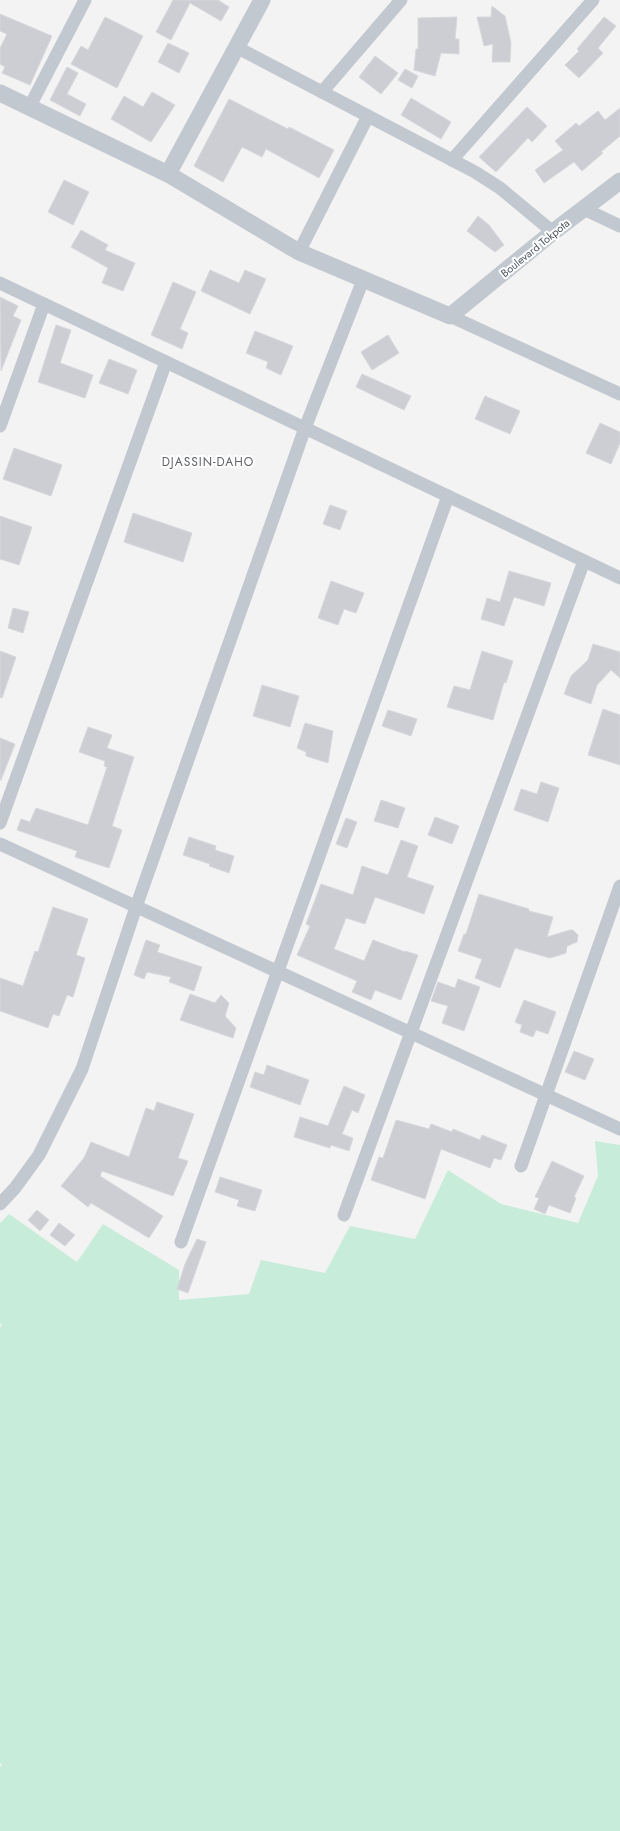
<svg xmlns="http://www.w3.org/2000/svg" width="620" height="1831" font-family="Jost,sans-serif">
<rect width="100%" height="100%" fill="#f4f3f3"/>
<polygon fill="#c7ecd9" points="595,1141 620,1145 620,1831 0,1831 0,1767 2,1765 0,1763 0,1327 2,1326 0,1323 0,1223 9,1214 77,1262 103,1224 179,1270 179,1300 249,1294 261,1260 325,1273 350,1226 415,1239 448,1170 501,1204 578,1223 598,1176"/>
<g fill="#cdced4" stroke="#d7d8dd">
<polygon points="173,0 218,0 229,7 221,21 190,3 171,40 156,32"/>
<polygon points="492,6 505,16 511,43 510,62 492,62 493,44 484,46 477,17 491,17"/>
<polygon points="0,14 52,36 30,85 2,73 5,67 0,64 0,48 7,34 0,31"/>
<polygon points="105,17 143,36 117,88 71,64 81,46 88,50"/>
<polygon points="457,17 455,39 459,39 459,54 441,53 435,76 414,70 416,49 418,49 418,18"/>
<polygon points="604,17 616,26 598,48 603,53 579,78 565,65 579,51 577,49"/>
<polygon points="168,43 189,53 179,73 158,62"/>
<polygon points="375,56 398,73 381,94 359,77"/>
<polygon points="67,67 78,73 67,94 86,104 80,116 50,100"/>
<polygon points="405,69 418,76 412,88 398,80"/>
<polygon points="152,92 175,105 151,142 111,119 124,96 143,107"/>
<polygon points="411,98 451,122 441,139 401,115"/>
<polygon points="229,99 288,129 289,127 334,150 319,178 266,149 262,157 242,147 223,182 194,166"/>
<polygon points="527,107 547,126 532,142 528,138 496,172 479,157"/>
<polygon points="620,108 620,136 601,152 603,153 582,171 574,162 544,183 535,170 563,150 555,141 576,123 579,126 598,111 605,120"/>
<polygon points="64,180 89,192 73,225 48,212"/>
<polygon points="478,216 489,225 504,245 495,252 467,231"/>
<polygon points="81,230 108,245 105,250 135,263 123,291 102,283 108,268 71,247"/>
<polygon points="210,270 239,283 245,270 266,279 250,314 201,291"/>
<polygon points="173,282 196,292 180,329 188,333 182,349 151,335"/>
<polygon points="0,297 18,306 13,316 21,320 1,371"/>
<polygon points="56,325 71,330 60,363 93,375 85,398 38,382"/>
<polygon points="255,331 293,346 281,375 266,368 268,362 246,353"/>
<polygon points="388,335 399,353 372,370 361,352"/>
<polygon points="109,359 137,370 128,394 99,383"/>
<polygon points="362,374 411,396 404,410 356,387"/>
<polygon points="485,396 520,411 510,434 475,419"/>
<polygon points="600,423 620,432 620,443 611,464 586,453"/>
<polygon points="14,448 62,465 51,496 3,479"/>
<polygon points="330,505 347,511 340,530 323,524"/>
<polygon points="133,513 192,533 183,562 124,542"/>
<polygon points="0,516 32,527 19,565 0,559"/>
<polygon points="509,571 551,583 544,606 514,597 504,626 481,619 487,598 500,602"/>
<polygon points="331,581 364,593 356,613 344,609 338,625 318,618"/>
<polygon points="13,608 29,612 23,633 8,628"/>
<polygon points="593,644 620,652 620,678 611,670 597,685 591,704 564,694 571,676 588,660"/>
<polygon points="0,651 16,657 2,698 0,697"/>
<polygon points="482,651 513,661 506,683 504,682 493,720 447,707 454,686 470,690"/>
<polygon points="262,685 299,696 290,727 253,716"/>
<polygon points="603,709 620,715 620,765 588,755"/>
<polygon points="388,710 417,719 411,736 382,726"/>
<polygon points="305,723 333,731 328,763 306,756 306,752 297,748"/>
<polygon points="88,727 112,735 107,748 134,757 112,826 122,830 109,868 75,857 77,851 17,830 21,819 30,822 36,808 88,825 107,767 104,766 105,761 79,752"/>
<polygon points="0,738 15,744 1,780 0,780"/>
<polygon points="541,782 559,788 548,822 514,810 521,789 537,794"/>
<polygon points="381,800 405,808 398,828 374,821"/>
<polygon points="435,817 459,826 452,844 428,835"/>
<polygon points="346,818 357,822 347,848 336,844"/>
<polygon points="189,837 216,846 215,850 234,856 229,873 209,866 210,864 183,855"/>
<polygon points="401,840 418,846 407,877 434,886 424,914 375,897 365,924 346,918 334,949 364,961 373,940 405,952 405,951 418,955 401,1000 375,990 371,1000 352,992 357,981 297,955 310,926 306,924 321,884 353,895 362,866 388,875"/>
<polygon points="479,894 529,909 529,911 553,917 547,937 570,930 573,930 578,935 577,942 567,946 566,953 550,958 515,948 500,988 475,978 482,959 458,951 464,934 466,934"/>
<polygon points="53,907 88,919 76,955 85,958 73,997 67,995 59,1016 53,1014 48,1028 0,1011 0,978 23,986 35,951 38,952"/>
<polygon points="146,940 160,945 157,952 202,967 194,991 169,982 171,977 147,972 144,979 134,975"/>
<polygon points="458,979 480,987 464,1031 442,1023 448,1006 431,1001 438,982 455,988"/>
<polygon points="190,994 215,1003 221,995 229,1003 225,1016 236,1028 233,1038 180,1020"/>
<polygon points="524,1000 556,1012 548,1034 536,1030 533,1037 520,1032 522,1025 515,1022"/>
<polygon points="574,1051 594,1059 585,1080 565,1072"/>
<polygon points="267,1065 309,1080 300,1105 250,1087 255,1072 264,1075"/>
<polygon points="344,1086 365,1095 358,1113 352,1110 342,1134 353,1138 349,1151 331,1145 330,1148 294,1137 300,1117 328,1126"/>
<polygon points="157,1102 194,1114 178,1158 188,1161 173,1196 102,1171 100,1176 163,1216 149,1238 91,1203 88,1207 61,1186 84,1158 91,1142 129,1157 146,1108 154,1111"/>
<polygon points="396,1120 429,1129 431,1124 452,1132 453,1129 480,1140 482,1135 507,1145 501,1160 494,1158 490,1168 441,1149 425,1199 371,1180 379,1157 383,1158"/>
<polygon points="552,1161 584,1176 574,1197 576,1198 570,1213 549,1205 545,1214 534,1209 539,1198 535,1197"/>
<polygon points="220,1177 262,1190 255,1211 237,1206 239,1200 215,1192"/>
<polygon points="37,1210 49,1220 40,1231 28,1220"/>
<polygon points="59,1223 75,1235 65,1246 50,1235"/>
<polygon points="197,1239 206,1242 188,1293 177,1289 185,1264"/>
</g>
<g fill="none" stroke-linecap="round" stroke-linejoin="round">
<g stroke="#c2c8cf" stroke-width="13">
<polyline points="236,47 475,172 500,188 553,232"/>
<polyline points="322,92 401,0"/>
<polyline points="30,106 85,0"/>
<polyline points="452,160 593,0"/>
<polyline points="584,209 620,226"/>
<polyline points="299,252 368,116"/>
<polyline points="0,283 620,578"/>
<polyline points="450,316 620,394"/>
<polyline points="0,426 44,304"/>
<polyline points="0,823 166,362"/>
<polyline points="0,844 620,1129"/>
<polyline points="521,1166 620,886"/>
<polyline points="0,1204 15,1188 39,1155 82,1069 136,907 305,428 363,280"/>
<polyline points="344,1215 584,561"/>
<polyline points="181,1242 448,496"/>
</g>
<g stroke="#c2c8cf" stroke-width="17">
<polyline points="0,93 168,174 299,252 450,316 553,232 620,181"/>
<polyline points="168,174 262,0"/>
</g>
</g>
<g text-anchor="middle" stroke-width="4" stroke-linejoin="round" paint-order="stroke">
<g font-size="11" fill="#4c545e" stroke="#fff">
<text transform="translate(535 248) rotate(-39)" y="4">Boulevard Tokpota</text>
</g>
<g font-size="12" letter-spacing="1" fill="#5f6267" stroke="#fff">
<text x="208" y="466">DJASSIN-DAHO</text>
</g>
</g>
</svg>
